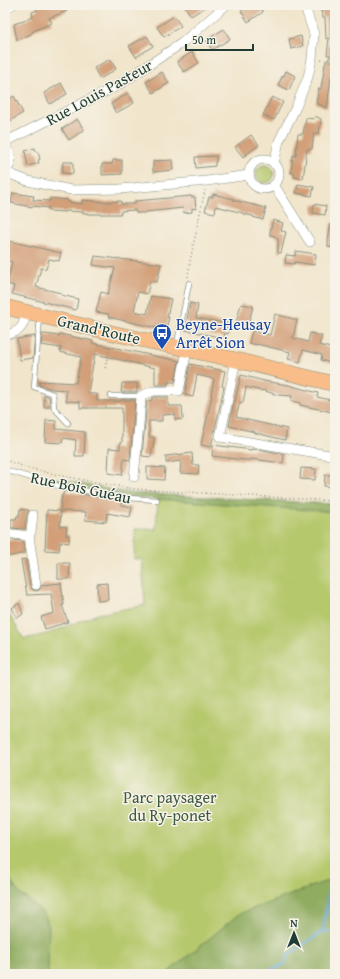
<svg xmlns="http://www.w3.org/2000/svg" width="340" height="979" font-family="'Gentium Book Plus',serif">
<rect width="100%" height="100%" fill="#f7f3e8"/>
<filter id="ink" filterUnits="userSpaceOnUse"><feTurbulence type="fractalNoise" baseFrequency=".025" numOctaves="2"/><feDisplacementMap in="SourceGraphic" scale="8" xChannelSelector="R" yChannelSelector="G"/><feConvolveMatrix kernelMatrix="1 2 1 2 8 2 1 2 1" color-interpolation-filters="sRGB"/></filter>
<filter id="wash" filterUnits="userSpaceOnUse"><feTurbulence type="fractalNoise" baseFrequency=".012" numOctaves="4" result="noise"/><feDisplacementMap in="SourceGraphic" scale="16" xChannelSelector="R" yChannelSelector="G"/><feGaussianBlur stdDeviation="0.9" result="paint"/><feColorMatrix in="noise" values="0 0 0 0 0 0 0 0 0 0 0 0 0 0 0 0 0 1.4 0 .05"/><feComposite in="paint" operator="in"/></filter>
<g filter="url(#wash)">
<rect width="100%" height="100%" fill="#f1e5cb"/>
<g fill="#b5c86c" stroke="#6a8250">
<circle cx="265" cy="174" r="9"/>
<polygon points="158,499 335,504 335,974 5,974 5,608 24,639 47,634 98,614 145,605 142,559 134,559 135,529 156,529"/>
</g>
<g fill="#90ac60" stroke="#58744a">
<polygon points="35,475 130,493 335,504 335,512 129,497 35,478"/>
<polygon points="5,869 13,885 22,896 28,899 45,915 49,927 48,974 5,974"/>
<polygon points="335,878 335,974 167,974 167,973 239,914"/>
</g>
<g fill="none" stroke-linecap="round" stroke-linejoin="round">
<g stroke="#66abdc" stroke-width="2.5">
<polyline points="323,931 333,858 335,856"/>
<polyline points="260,974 285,964 287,956 323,931 335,933"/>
</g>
</g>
<g id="blocks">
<g fill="#d29f78">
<polygon points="42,5 65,5 67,11 49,18 52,23 33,31 31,34 17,40 14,24 20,22 21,22 33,17 32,12 37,10 37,7"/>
<polygon points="184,5 209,5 191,16"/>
<polygon points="251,5 259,5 263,12 248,22 241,11"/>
<polygon points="319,5 335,5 335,79 331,78 327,108 316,103 319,88 321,89 325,64 331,55 327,55 329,38 326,39 325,17 323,18"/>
<polygon points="174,16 181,26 164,37 157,27"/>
<polygon points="224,29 230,39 212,50 206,40"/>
<polygon points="147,36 153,46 136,57 129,46"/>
<polygon points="301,36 303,46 291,49 289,39"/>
<polygon points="192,52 199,63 184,72 177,62"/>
<polygon points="110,59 116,69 100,79 94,68"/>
<polygon points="286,71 295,76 289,90 278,85 283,75 284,76"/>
<polygon points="162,72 169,83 153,93 146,82"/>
<polygon points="61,83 67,94 50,104 44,93"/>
<polygon points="128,93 134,103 116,113 111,104"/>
<polygon points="14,96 23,113 5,124 5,102"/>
<polygon points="272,97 283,102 274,120 263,115"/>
<polygon points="315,116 321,119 319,133 314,133 312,149 307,149 303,179 294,177 294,173 291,173 293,155 296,156 298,134 303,134 306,118 314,119"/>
<polygon points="77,119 84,130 69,140 62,129"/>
<polygon points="251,135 259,145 243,157 235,147"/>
<polygon points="35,148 36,152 38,152 40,159 38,160 39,163 28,166 25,151"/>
<polygon points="216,156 216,162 215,162 215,166 196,168 195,157"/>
<polygon points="113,160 122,160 122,174 102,175 102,164 112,164"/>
<polygon points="172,160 173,170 153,172 153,161"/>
<polygon points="63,162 73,162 73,174 62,173"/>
<polygon points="298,184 314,187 312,196 296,193"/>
<polygon points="13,193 34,196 33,200 50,201 50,198 68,200 68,202 82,204 82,200 103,202 121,201 121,204 135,204 135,201 191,196 191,197 195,197 196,209 192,208 192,212 184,213 183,208 145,212 145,213 136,213 135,210 121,211 121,214 87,214 87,213 82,213 82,212 67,211 66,212 49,211 49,208 32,206 32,207 11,203"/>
<polygon points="213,194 234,199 233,200 266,208 263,220 253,217 253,216 243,214 243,213 216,206 215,213 205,211 209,197 213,197"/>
<polygon points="314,204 326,206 325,215 313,213"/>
<polygon points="273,220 283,223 281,231 286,232 281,253 278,253 278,238 275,237 275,236 270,235 270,232"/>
<polygon points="331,223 335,224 335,248 328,247 328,240"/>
<polygon points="5,240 61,253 59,261 49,259 46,269 41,268 36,287 61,293 61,295 78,299 76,310 12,294 14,286 7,284 12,262 5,260"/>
<polygon points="296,251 316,254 315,265 295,262 294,264 285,263 286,255 295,256"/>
<polygon points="95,256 161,264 157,282 150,281 147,294 138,292 134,311 147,314 151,296 171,299 167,317 169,317 166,330 108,317 109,314 96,312 101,292 108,294 115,268 93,265"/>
<polygon points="190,303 198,305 196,318 230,324 228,334 225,333 224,338 185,330"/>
<polygon points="241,304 253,306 248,326 236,323"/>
<polygon points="275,314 297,320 293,338 308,342 310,333 322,336 319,345 335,349 331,363 321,360 322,355 303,350 300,362 288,359 290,352 257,344 257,345 249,343 252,331 270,335"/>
<polygon points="42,334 45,334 59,336 60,334 93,341 92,343 179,361 175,382 168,382 168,385 155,385 155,368 95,354 88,392 90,393 90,394 97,394 97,401 121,401 121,400 135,400 130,460 124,459 122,475 108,473 109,448 120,449 120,443 122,443 122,408 80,408 80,402 66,401 66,390 52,389 39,385 40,381 76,383 81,357 60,352 61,348 41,345"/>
<polygon points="35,336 33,358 20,360 17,339"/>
<polygon points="190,364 225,371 222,386 224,387 211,447 201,445 212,395 211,395 214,379 197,375 193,397 185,395"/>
<polygon points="241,375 264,381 288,385 318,393 317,397 335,401 335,411 332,410 332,412 300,405 300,403 291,401 292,396 278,395 262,390 262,391 246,387 243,403 240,402 236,417 252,421 287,429 285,440 255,433 255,432 229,426 234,401 235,401"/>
<polygon points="122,383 137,383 137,392 121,392"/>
<polygon points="44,395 49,397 50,407 44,407"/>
<polygon points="154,397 168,397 168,406 182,406 183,419 175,420 175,414 162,415 162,421 149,421 149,437 154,437 153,449 152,449 151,457 142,456 147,401 152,400 152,398"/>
<polygon points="46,420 56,421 56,429 85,432 84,456 75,456 76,440 63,438 62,443 45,442"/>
<polygon points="213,445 252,450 252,449 263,450 284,454 283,463 251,459 251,460 245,460 212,456"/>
<polygon points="192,453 193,465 199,465 198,474 180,473 181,461 166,463 166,456"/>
<polygon points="147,467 165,468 164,480 147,479"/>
<polygon points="301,468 316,469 315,480 300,479"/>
<polygon points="325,475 335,475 335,487 324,486"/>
<polygon points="64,491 122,501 121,505 132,507 130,517 107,513 106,522 85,520 86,512 61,511 60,526 67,527 66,535 69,535 69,543 60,542 59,551 45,550 47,510 60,511 62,495 63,495"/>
<polygon points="20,509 29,510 27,514 25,529 11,528 11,519 16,519 17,516 19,516"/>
<polygon points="5,539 23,541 25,553 7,557 5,548"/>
<polygon points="26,559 30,586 33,590 36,591 39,590 42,585 61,583 64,605 62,605 68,622 45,629 41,617 54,613 51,594 27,595 21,560"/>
<polygon points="58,563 70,563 69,579 58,579"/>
<polygon points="107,583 108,600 98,601 97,584"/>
<polygon points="19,603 23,614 17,618 12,608"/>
</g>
</g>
</g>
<g filter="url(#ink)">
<use href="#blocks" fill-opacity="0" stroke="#889180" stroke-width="1"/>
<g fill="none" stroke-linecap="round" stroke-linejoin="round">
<defs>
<g id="lane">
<polyline points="40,317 34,387 53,394 54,408 68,423"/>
<polyline points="177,344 189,283"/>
<polyline points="111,396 141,396"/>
<polyline points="5,470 62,487 129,498 157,500"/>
</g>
<g id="street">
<polyline points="5,8 12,5"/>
<polyline points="5,142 117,86 182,43 226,5"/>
<path d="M5 147C13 155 12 164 5 172"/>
<circle cx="264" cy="174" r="15"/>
<polyline points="274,164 279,141 296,107 308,77 312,59 314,34 305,7 304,5"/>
<polyline points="5,172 28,181 71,190 120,189 207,181 249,175"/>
<polyline points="274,185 310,242"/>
<path d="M5 335C21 332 23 327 27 312"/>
<polyline points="236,360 220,437 329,455"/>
<polyline points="134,477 139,425 141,396 153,391 179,391 187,350"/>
<polyline points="5,533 29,536 36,585"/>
<polyline points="29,536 31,532 33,515"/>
</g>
<polyline id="primary" points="5,307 112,333 236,360 335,384"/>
</defs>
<use href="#lane" stroke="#889180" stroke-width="6"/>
<use href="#street" stroke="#889180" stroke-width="10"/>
<use href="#primary" stroke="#889180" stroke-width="16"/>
<g stroke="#889180" stroke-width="1.5" stroke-dasharray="1 3" stroke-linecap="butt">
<polyline points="321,60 335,62"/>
<polyline points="188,277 190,261 205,190"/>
<polyline points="105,368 110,344"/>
<polyline points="5,460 28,468 62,476 134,489 335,501"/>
</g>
<use href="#lane" stroke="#fff" stroke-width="4.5"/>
<use href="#street" stroke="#fff" stroke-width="9"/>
<use href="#primary" stroke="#f8bd88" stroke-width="15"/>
</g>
</g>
<defs>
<symbol id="bus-pin" viewBox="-11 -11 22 30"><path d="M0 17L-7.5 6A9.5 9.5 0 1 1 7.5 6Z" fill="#1a4fb4" stroke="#f7f3e8"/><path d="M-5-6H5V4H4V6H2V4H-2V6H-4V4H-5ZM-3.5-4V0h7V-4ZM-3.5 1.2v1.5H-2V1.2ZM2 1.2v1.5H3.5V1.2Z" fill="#fff"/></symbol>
</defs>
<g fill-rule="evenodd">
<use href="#bus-pin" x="151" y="322" width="22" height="30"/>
</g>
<g text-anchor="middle" stroke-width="3" stroke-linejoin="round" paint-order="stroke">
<g font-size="16" fill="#1f3d34" stroke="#f7f3e8">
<text transform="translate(99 92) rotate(-29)" y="6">Rue Louis Pasteur</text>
<text transform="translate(99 329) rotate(13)" y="6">Grand'Route</text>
<text transform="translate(81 487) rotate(12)" y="6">Rue Bois Guéau</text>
</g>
<g font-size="16" fill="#164399" stroke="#f7f3e8" text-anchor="start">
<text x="176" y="330">Beyne-Heusay<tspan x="176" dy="18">Arrêt Sion</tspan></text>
</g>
<g font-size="16" fill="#3d593f" stroke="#f7f3e8">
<text x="170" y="803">Parc paysager<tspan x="170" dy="18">du Ry-ponet</tspan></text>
</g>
</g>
<rect width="340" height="979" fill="none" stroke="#f7f3e8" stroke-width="20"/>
<g transform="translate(294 933)" stroke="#f7f3e8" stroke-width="3" paint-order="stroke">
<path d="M0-3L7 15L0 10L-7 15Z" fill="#1f3d34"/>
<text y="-6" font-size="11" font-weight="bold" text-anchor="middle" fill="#1f3d34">N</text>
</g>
<path d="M186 44v6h67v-6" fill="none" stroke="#1f3d34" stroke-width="2"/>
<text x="192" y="44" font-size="12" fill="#1f3d34" stroke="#f7f3e8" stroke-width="3" paint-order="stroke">50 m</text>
</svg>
